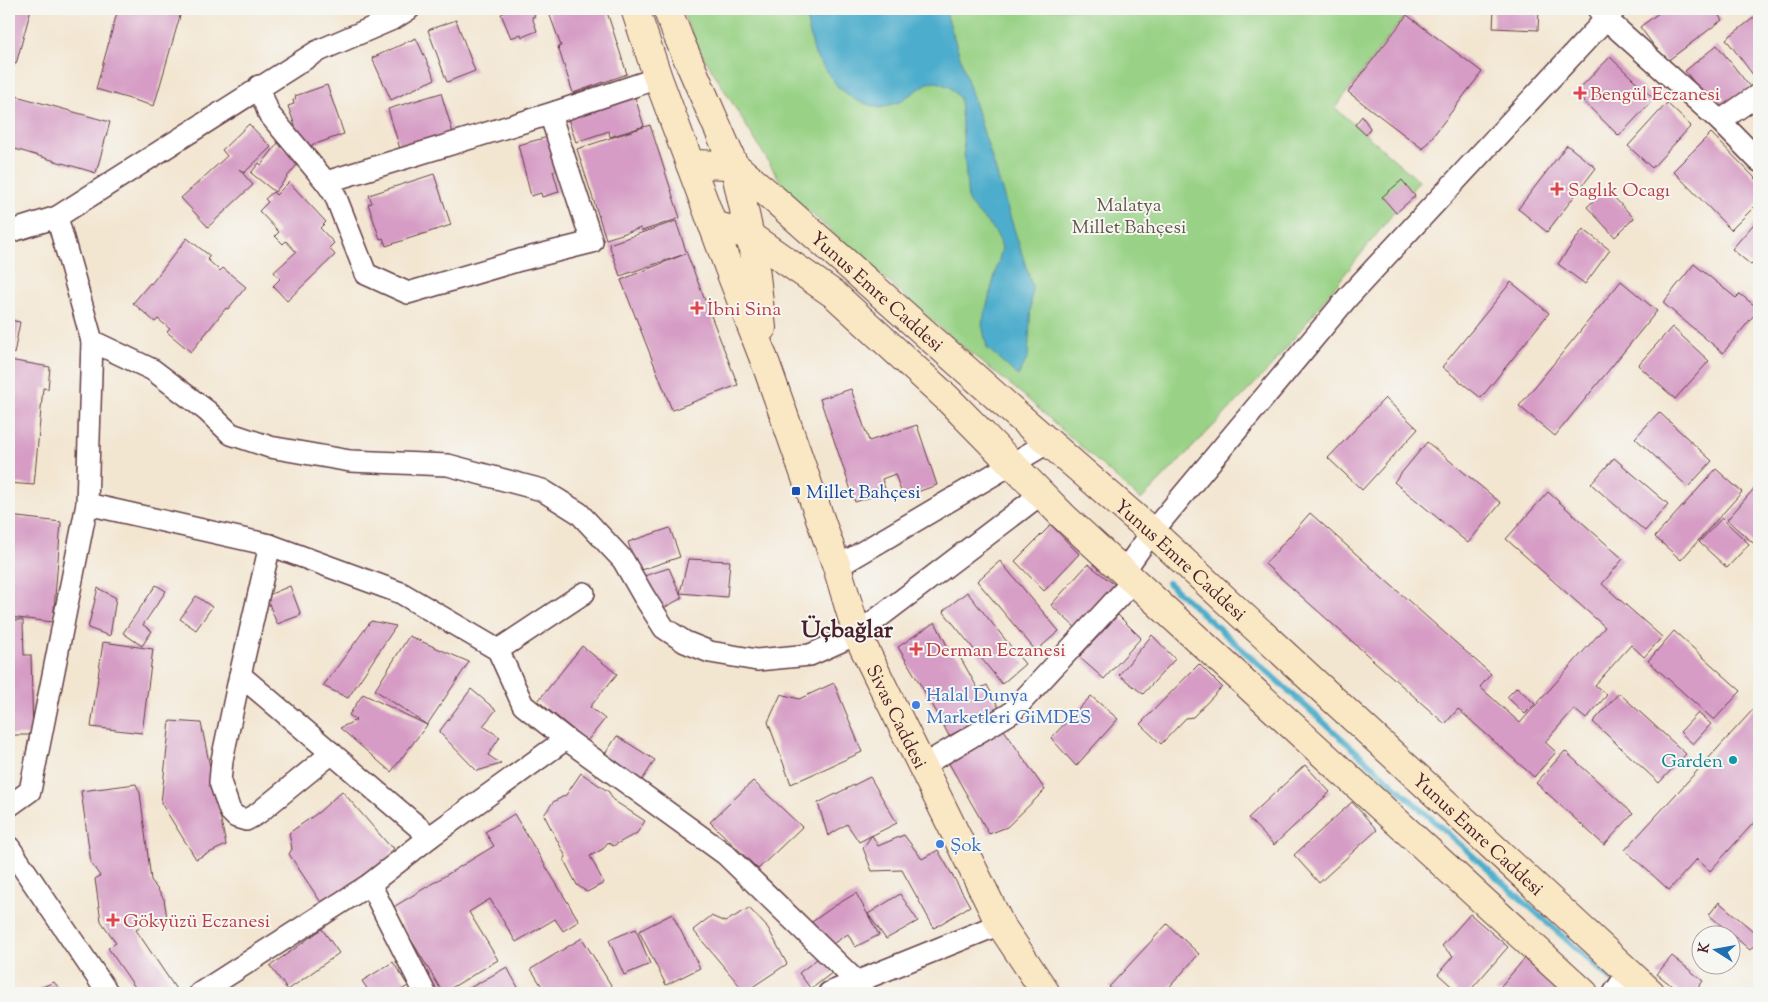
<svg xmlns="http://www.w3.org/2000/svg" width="1768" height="1002" font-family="'Sorts Mill Goudy',serif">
<rect width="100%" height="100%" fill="#f6f6f2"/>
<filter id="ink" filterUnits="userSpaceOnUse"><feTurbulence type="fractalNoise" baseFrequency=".02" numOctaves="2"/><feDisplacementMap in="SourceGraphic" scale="10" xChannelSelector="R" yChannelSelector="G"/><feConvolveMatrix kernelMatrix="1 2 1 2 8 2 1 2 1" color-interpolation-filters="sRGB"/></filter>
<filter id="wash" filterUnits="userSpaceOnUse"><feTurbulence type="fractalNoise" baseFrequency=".0096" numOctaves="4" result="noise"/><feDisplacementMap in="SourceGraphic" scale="20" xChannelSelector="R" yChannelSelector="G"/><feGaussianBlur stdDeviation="1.12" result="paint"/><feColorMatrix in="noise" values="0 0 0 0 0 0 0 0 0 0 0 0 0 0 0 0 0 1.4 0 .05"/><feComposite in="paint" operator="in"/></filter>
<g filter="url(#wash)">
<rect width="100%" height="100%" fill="#f3e6d1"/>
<polygon fill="#99d286" stroke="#727858" points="681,9 1410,9 1335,108 1419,181 1270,368 1141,500 1022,394 953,339 787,192 696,44"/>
<path fill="#4dadcc" stroke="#4c667c" d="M806 9H945L1032 286 1028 357 1018 376 987 348 982 324 1002 248C998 227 979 218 968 201L960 99 950 87 937 82 928 83 899 102 880 108 857 101 838 87 815 55 808 27Z"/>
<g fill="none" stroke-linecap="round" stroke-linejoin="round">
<polyline stroke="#4dadcc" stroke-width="6" points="1168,583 1616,984"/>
</g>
<g id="blocks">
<g fill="#d69cc5">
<polygon points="9,9 31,9 16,64 9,62"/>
<polygon points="118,9 182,9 154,106 96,89"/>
<polygon points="504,9 532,9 535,16 532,17 537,31 522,37 521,34 511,38 501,14 505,12"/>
<polygon points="551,9 606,9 627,74 573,93 558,47 561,46 548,10"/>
<polygon points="1494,9 1539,9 1538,30 1493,28"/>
<polygon points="1664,9 1714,9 1722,20 1666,62 1640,27"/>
<polygon points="1407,15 1482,72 1423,149 1348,92"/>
<polygon points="1756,16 1759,20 1759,78 1757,80 1726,39"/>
<polygon points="456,20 475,71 447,82 428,30"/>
<polygon points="416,38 435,79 391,100 372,58"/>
<polygon points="1717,45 1750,87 1718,112 1685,71"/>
<polygon points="1610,57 1654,99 1619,136 1575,93"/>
<polygon points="327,85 344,134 304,148 300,140 288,106 294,104 293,100 296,99 295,96"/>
<polygon points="633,91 644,126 610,137 609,131 576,142 566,113"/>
<polygon points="441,93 453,133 400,149 388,109"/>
<polygon points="9,94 110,122 96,173 15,149 9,169"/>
<polygon points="1667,103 1691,126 1652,168 1628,146"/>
<polygon points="1362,116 1370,128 1366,135 1355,125"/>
<polygon points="249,124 271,147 244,173 239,169 253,185 208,227 181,198 227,156 222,150"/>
<polygon points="650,125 680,218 642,231 641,228 606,239 577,149"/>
<polygon points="1711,133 1759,182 1759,202 1731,230 1673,171"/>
<polygon points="548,137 557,170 553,171 559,192 542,197 541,193 531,196 518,145"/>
<polygon points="278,143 300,161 275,192 251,173 259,163 261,165"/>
<polygon points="1567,145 1596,168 1547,232 1518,209"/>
<polygon points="434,174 451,225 386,246 383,238 380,239 368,204 372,203 369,195"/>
<polygon points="1402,180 1415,196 1396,213 1382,197"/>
<polygon points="289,182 326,222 320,228 334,243 329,248 335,255 287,301 273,286 280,279 274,272 296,252 286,241 283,244 275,236 279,232 259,211 268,202 265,199 273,192 276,195"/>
<polygon points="1606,189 1634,218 1615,237 1587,207"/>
<polygon points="1759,218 1759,255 1751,265 1732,249"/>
<polygon points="676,221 687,254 738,385 672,410 621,280 685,254 620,276 609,244"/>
<polygon points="1583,229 1610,250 1585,284 1558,264"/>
<polygon points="187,238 210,256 207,259 220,271 223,268 246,287 228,309 226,308 191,352 167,332 170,329 158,319 155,322 133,303 150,283 151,284"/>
<polygon points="1694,264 1736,298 1740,294 1759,309 1723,353 1663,303"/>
<polygon points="1621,281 1657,311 1555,436 1519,406"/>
<polygon points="1511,282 1549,313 1481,398 1442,367"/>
<polygon points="9,320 20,322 14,354 9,353"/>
<polygon points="1672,327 1709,361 1675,399 1638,365"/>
<polygon points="9,360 50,367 48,389 43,388 34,485 9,483"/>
<polygon points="851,389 869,441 917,425 937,485 903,497 895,474 882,479 886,492 855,502 820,399"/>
<polygon points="1385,398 1418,429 1362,490 1328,458"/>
<polygon points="1659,412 1712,461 1688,487 1635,438"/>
<polygon points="1427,442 1501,503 1468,543 1394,482"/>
<polygon points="1614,458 1668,504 1645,531 1591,484"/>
<polygon points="1716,469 1742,492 1681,560 1655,537"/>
<polygon points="1758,484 1759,485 1759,548 1727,520"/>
<polygon points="1548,492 1623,559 1602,584 1662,637 1644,657 1631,645 1595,685 1607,695 1586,719 1574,709 1545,742 1556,752 1534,777 1458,709 1445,724 1265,564 1310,513 1491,674 1480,687 1520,723 1605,627 1506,539"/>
<polygon points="9,516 61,522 53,622 9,617"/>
<polygon points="1722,518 1749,544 1727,568 1699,542"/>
<polygon points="1051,525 1079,554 1044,591 1015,561"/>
<polygon points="670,528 680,557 638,571 628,542"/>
<polygon points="688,559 730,561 727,597 680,593"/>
<polygon points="1000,561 1059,631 1036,651 977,581"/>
<polygon points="1088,564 1119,588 1078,630 1051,605"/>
<polygon points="669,568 682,598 658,611 644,576"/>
<polygon points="156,585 166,591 143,625 152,631 142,646 123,633"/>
<polygon points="290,586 301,615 277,624 266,596"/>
<polygon points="98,588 116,598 110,636 88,628"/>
<polygon points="967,592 1025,664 1002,684 943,611"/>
<polygon points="196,596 212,607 196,630 180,619"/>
<polygon points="1118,615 1141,638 1104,679 1079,657"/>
<polygon points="9,620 23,620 24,655 31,655 33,735 9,735"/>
<polygon points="371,621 396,626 348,698 323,686"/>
<polygon points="935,622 951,653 960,657 978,689 987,685 1000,710 949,736 936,711 898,647"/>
<polygon points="1674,631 1741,691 1714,720 1648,661"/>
<polygon points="1152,635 1175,659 1143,694 1119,675"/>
<polygon points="409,636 469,662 427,725 375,690"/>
<polygon points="103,642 153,649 142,733 91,727"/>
<polygon points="582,646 617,674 590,707 605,719 587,741 538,701"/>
<polygon points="1199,664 1222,687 1193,717 1186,718 1161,744 1140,724"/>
<polygon points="834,683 862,752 791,784 768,722 781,694 799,699"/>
<polygon points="1517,687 1535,704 1525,714 1507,697"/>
<polygon points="471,689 496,710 483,726 500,737 488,755 501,764 477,771 439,732"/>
<polygon points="1619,693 1686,754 1659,783 1593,722"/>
<polygon points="363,694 427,725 391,772 340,728 356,720 349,715"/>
<polygon points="1091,696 1118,719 1076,766 1051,738"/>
<polygon points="1759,703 1759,817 1710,871 1697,859 1669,890 1625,850"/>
<polygon points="1698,713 1711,724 1693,744 1680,732"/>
<polygon points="170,721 201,723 226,845 196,859 161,803"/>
<polygon points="1002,727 1045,790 1007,827 989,834 947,760"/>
<polygon points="617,736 655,760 639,785 601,760"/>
<polygon points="1565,751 1633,814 1604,845 1536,783"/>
<polygon points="1305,765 1330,792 1274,845 1248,818"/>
<polygon points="581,773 609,792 613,800 645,821 637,833 613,846 608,842 603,849 590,856 604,883 587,892 577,885 564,860 566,857 544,815 553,802 566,795"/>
<polygon points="870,777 897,823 859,842 847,824 828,836 818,803"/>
<polygon points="753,781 802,827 758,869 710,822"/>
<polygon points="136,784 140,793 151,880 164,899 167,918 154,926 150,921 136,930 178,992 176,993 139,993 108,948 116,943 101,921 95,879 100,876 91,863 81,791"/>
<polygon points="342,791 388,844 394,848 370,884 322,904 289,854 292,849 289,833 319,812"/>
<polygon points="1352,802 1377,830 1319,883 1294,855"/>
<polygon points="514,814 579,921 563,931 555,919 516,942 490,899 469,912 498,960 443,993 392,908 494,846 485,832"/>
<polygon points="872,835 878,846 904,835 922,859 938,850 970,906 934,928 902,870 872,871 863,848"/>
<polygon points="856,893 879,935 855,947 848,934 817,954 802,929 833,907"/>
<polygon points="900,894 918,921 886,939 868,914"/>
<polygon points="1719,902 1759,936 1759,939 1750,950 1709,915"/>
<polygon points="749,908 768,928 787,964 745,992 693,930 711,916 725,922"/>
<polygon points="672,914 700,968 666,985 639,931"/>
<polygon points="1470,914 1508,947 1468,993 1459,993 1438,974 1453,956 1442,946"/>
<polygon points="1167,924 1199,954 1164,993 1116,993 1109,987"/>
<polygon points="322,929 339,953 288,990 270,966"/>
<polygon points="636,929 650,964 624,975 609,940"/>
<polygon points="582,938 616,993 546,993 531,969"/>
<polygon points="825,953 837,969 811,989 799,973"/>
<polygon points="1672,956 1703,981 1694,993 1681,993 1657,974"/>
<polygon points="1525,958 1565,993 1495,993"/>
<polygon points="393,962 408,986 396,993 370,993 362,981"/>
<polygon points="507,967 521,993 461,993"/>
<polygon points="54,982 63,993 34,993 33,991"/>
</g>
</g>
</g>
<g filter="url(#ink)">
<use href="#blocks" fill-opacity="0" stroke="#633d44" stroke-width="1"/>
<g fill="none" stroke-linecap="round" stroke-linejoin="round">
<defs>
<g id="minor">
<polyline points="1598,9 1605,18 1720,121 1759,161"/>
<polyline points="259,86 259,88 269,114 326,182 335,195 366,274 408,293 520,260 592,242 551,117 556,112 658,78"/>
<polyline points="1720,121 1759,94"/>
<polyline points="326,182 556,112"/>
<polyline points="9,232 57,217 316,52 395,18 409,9"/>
<polyline points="92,341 153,370 207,411 231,434 270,447 350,461 448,465 542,490 579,513 623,560 643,595 664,628 685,642 710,652 757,660 810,655 857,634 1041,494"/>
<polyline points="87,504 270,545 401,593 498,650 523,705 566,739 725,854 857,982 862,993"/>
<polyline points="270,545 240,675 430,837"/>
<polyline points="837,567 1049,442"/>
<polyline points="1124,571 1152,532 1348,297 1615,9"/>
<polyline points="498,650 584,593"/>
<polyline points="240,675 222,760 220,782 230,811 236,817 246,820 257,814 332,753"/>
<polyline points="922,766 1011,713 1134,580"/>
<polyline points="9,806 30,791 87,504 92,341 57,217"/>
<polyline points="9,847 108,993"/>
<polyline points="370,884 425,993"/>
<polyline points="200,993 370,884 430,837 566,739"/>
<polyline points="829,993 1000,924"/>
<polyline points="1614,993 1628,973"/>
</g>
<g id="secondary">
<path id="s1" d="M635 9 658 78 731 274 767 367 837 567 857 634 1000 924 1046 993"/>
<polyline points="667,9 679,39 734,165 753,250 762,328"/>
<path id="s2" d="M690 164 734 165 773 198 1015 413 1152 532 1651 993"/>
<polyline points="712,224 750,236 835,295 947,398 1064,517 1584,993"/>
</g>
</defs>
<use href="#minor" stroke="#633d44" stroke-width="24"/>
<use href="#secondary" stroke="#633d44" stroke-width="30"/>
<use href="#minor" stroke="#fff" stroke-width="21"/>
<use href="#secondary" stroke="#fae7c3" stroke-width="28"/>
</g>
</g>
<g fill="#e0444e" stroke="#f6f6f2" stroke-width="2">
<path d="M1577.5 85.5h5v5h5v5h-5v5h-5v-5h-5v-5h5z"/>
<path d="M1554.5 181.5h5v5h5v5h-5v5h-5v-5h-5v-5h5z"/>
<path d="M694.5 300.5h5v5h5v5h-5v5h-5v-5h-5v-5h5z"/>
<path d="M913.5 641.5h5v5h5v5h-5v5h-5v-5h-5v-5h5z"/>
<path d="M110.5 912.5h5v5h5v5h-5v5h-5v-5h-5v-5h5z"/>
</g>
<rect fill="#1a4fb4" stroke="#f6f6f2" stroke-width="2" x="791" y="486" width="10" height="10" rx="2.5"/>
<g fill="#3f7fe0" stroke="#f6f6f2" stroke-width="2">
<circle cx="916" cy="705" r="5"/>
<circle cx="940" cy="844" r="5"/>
</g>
<circle fill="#0f9aa8" stroke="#f6f6f2" stroke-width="2" cx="1733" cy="760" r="5"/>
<g text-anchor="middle" stroke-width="4" stroke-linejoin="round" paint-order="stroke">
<g font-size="19" fill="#be3a42" stroke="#f6f6f2" text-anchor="start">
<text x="1590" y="100">Bengül Eczanesi</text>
<text x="1568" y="196">Saglık Ocagı</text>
<text x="707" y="315">İbni Sina</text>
<text x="926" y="656">Derman Eczanesi</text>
<text x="123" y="927">Gökyüzü Eczanesi</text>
</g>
<g font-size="19" fill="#625546" stroke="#f6f6f2">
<text x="1129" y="211">Malatya<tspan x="1129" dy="22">Millet Bahçesi</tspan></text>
</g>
<g font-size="19" fill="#4a1f2b" stroke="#f6f6f2">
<text dy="7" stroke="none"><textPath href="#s2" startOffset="235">Yunus Emre Caddesi</textPath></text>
<text dy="7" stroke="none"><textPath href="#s2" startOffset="640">Yunus Emre Caddesi</textPath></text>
<text dy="7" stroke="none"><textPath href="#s1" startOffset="755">Sivas Caddesi</textPath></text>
<text dy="7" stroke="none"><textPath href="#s2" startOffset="1045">Yunus Emre Caddesi</textPath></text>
</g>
<g font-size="19" fill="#164399" stroke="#f6f6f2" text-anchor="start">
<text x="806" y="498">Millet Bahçesi</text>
</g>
<g font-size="19" fill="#366cbe" stroke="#f6f6f2" text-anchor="start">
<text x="926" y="701">Halal Dunya<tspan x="926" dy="22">Marketleri GiMDES</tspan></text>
<text x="950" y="851">Şok</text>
</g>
<g font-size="19" fill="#0d838f" stroke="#f6f6f2" text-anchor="end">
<text x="1723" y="767">Garden</text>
</g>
<g font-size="24" font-weight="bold" fill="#4a1f2b" stroke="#f6f6f2">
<text x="847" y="637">Üçbağlar</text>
</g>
</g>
<rect width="1768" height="1002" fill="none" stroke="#f6f6f2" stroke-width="30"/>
<g transform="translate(1716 950) rotate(281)"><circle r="24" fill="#f6f6f2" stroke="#b1a0a2"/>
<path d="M0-4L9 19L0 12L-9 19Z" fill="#1f6fb2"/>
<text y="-8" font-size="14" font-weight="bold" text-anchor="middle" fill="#4a1f2b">K</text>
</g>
</svg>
